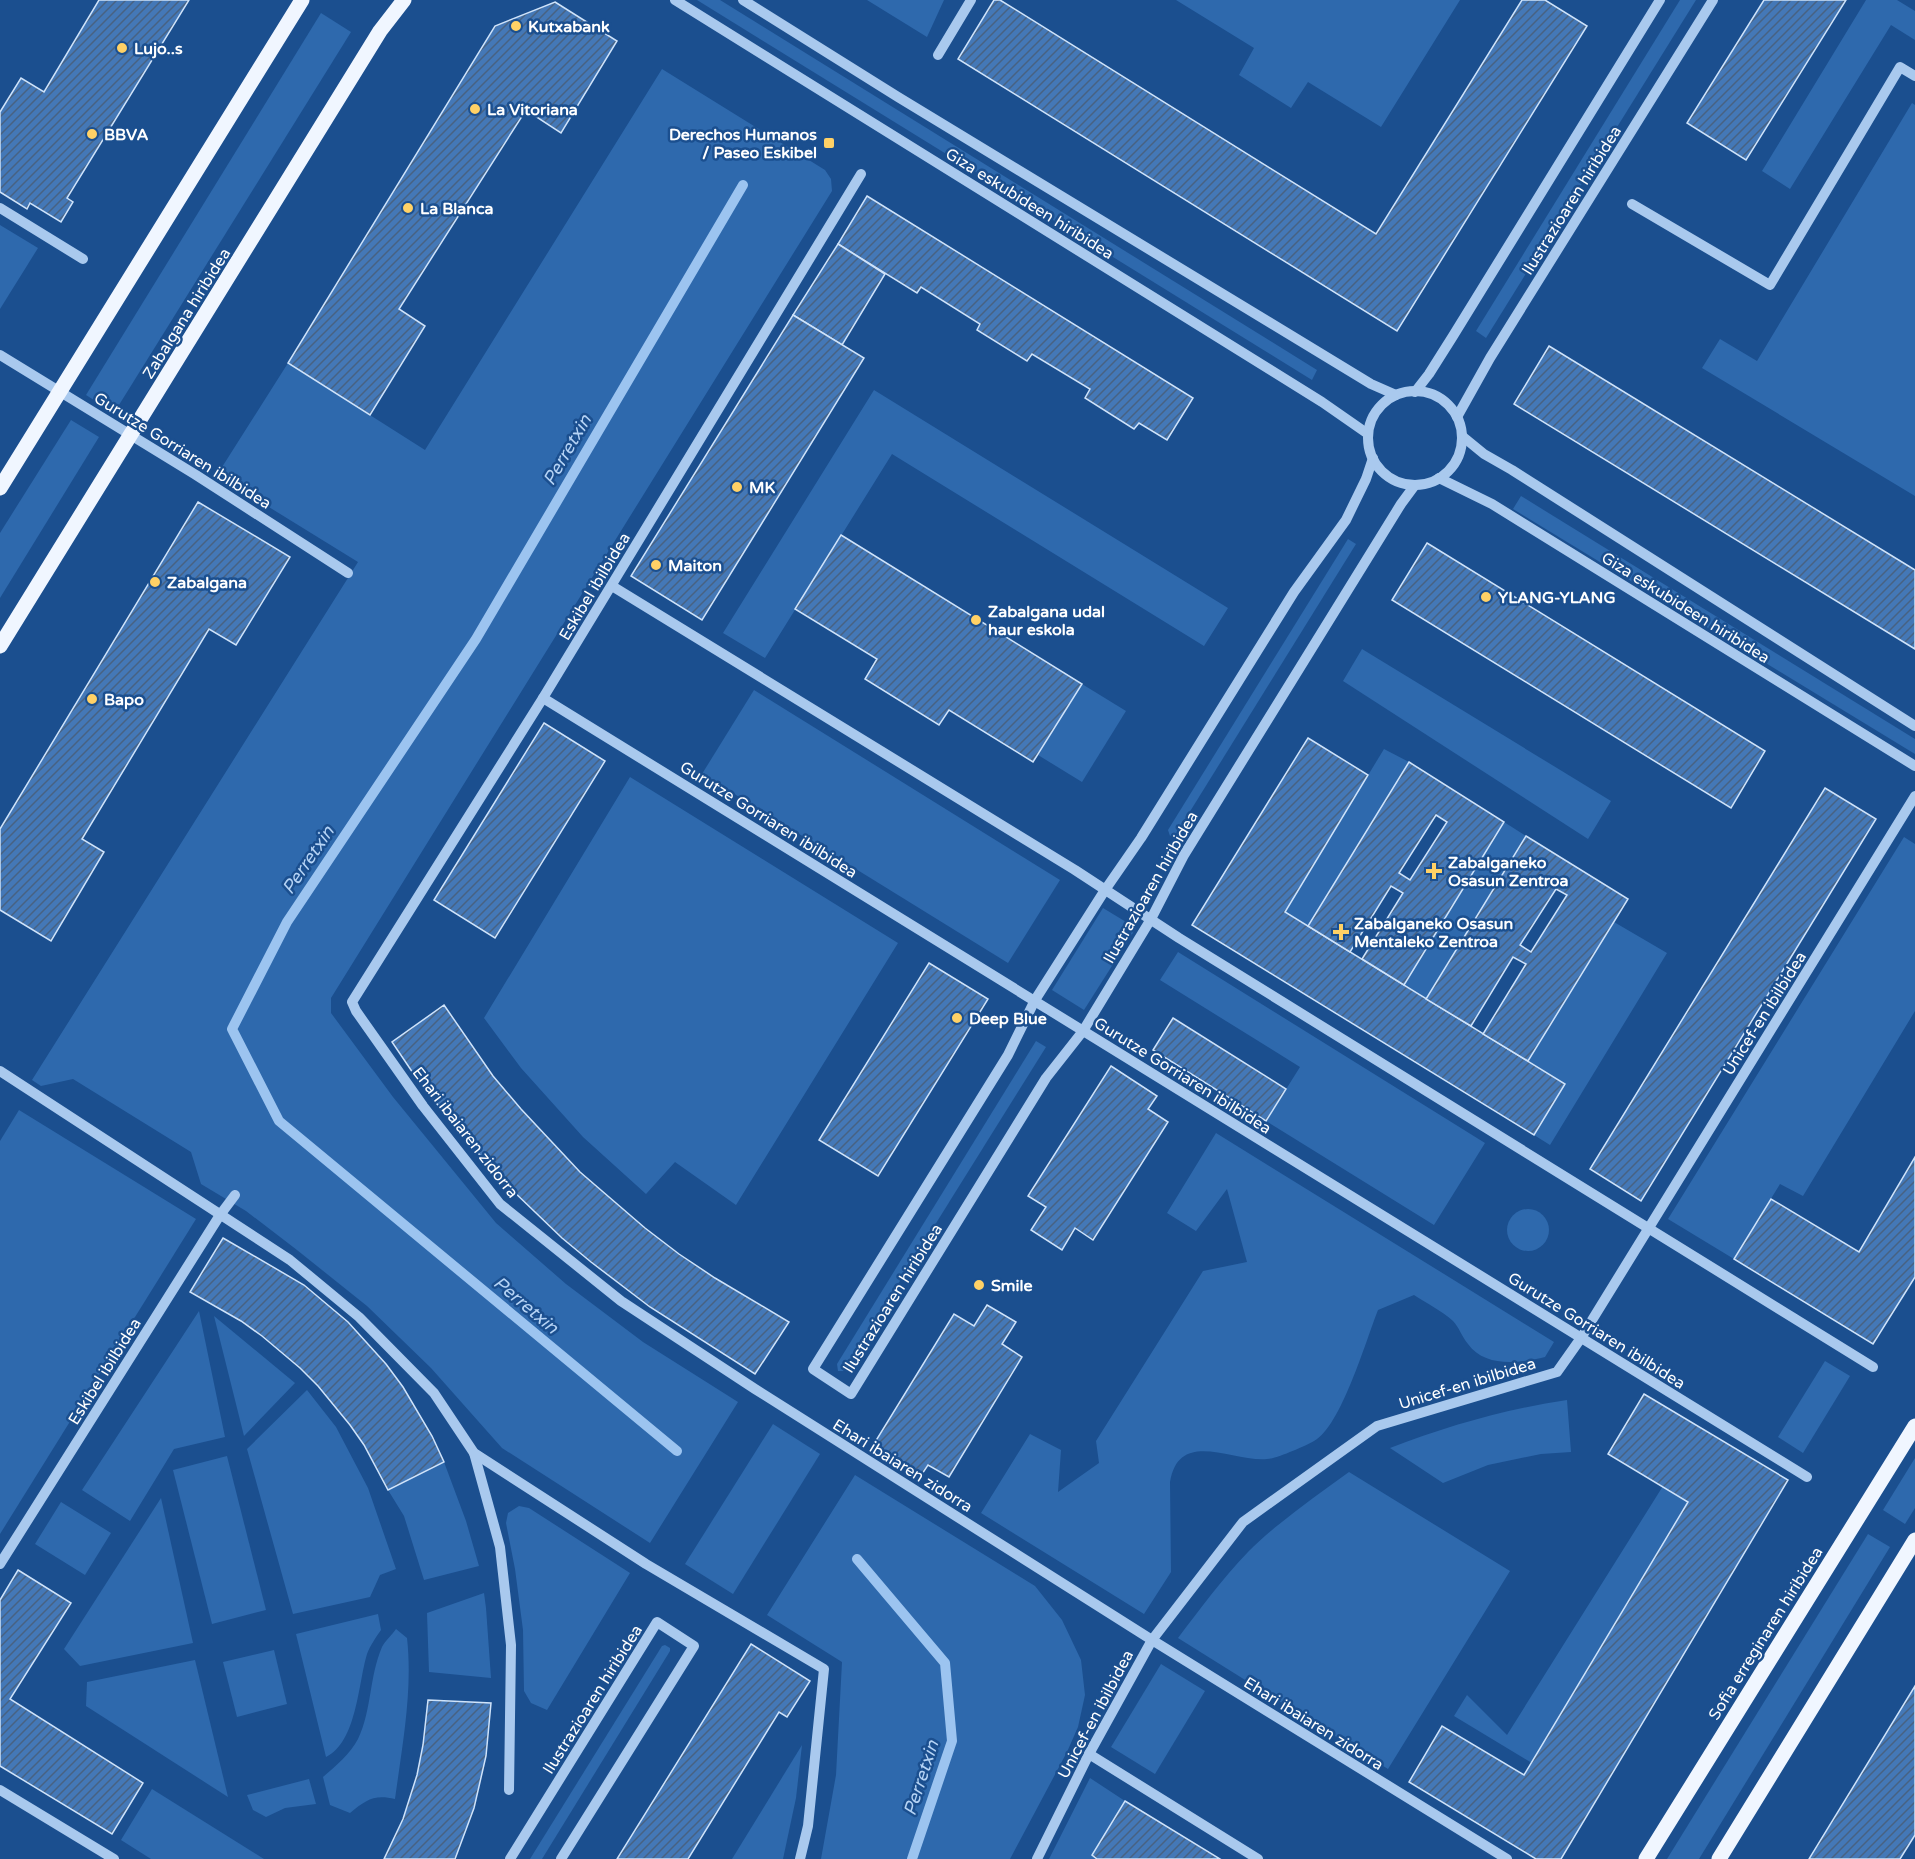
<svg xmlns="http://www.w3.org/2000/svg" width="1915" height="1859" font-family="'Varela Round',sans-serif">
<defs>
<pattern id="building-hatch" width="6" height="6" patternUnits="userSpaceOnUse" patternTransform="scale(1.5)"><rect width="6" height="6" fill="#4478b7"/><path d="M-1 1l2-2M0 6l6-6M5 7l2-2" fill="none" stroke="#486282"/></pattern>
</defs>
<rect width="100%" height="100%" fill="#1b4f8f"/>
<g fill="#2e69ad">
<polygon points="697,0 720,0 1317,370 1312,380"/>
<polygon points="867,0 944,0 927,37"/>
<polygon points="1176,0 1460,0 1381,127 1308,82 1291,108 1239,75 1254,48"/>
<polygon points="1680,0 1696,0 1486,338 1476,331"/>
<polygon points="1866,0 1897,0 1915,11 1915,40 1891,25 1790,189 1762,171"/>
<polygon points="321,13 351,32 114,413 86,395"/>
<polygon points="662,69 825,170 831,179 832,191 331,998 331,1013 393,1097 496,1223 566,1284 643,1342 738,1402 650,1543 502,1448 431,1368 367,1306 297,1250 246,1211 201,1184 191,1152 73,1079 41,1086 32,1080 358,562 217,475 288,363 425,450"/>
<polygon points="1912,103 1915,105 1915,496 1702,368 1720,339 1757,361"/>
<polygon points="0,225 38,248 0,309"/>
<polygon points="874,390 1228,608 1204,646 892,454 765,658 723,633"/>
<polygon points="71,420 99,437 0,598 0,533"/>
<polygon points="1521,496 1915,739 1915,754 1513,509"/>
<polygon points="1348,539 1356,544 1176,834 1170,836 1168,830"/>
<polygon points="1362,649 1611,801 1588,839 1343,681"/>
<polygon points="1082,684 1126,711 1082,782 1038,755"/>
<polygon points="754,690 1060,880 1008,963 702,774"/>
<polygon points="1384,749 1409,762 1308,926 1285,912"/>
<polygon points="630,777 898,943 736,1205 675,1162 646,1194 583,1137 521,1068 484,1018"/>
<polygon points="1504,822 1526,836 1426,999 1404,985"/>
<polygon points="1904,837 1915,844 1915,1011 1803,1196 1780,1184 1734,1259 1668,1219"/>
<polygon points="1103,908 1136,928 1084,1010 1052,990"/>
<polygon points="1614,922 1667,953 1550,1145 1534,1135 1565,1084 1528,1061"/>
<polygon points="1178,952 1485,1143 1434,1225 1266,1121 1300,1067 1160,980"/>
<polygon points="1036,1041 1046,1047 845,1369 843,1371 838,1371 837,1364"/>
<polygon points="19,1110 196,1219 0,1534 0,1141"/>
<path d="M1216 1133 1554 1342 1545 1357C1520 1363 1485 1368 1468 1344 1462 1337 1459 1327 1453 1321 1442 1311 1426 1303 1414 1295L1378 1310C1366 1340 1341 1427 1314 1441 1305 1446 1276 1459 1267 1459 1232 1462 1179 1428 1170 1482L1171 1572 1144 1614 981 1513 1030 1434 1061 1450 1058 1492 1099 1463 1096 1441 1203 1271 1247 1262 1227 1189 1196 1231 1167 1213Z"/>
<circle cx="1528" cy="1230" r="21"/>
<polygon points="199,1311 225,1437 174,1449 130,1521 82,1490"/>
<polygon points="214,1316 295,1383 244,1436"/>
<polygon points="1825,1361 1850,1376 1803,1453 1778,1437"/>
<polygon points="307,1390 336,1427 368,1488 396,1569 380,1575 370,1597 293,1614 247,1449"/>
<path d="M1567 1400 1571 1452 1541 1454 1488 1465 1443 1483 1390 1448C1447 1426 1506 1409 1567 1400Z"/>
<polygon points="773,1424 820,1454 733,1594 685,1564"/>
<polygon points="227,1456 266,1610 212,1624 173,1470"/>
<polygon points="1915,1458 1915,1508 1905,1524 1883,1510"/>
<polygon points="444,1462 466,1521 479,1566 424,1580 404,1516 388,1490"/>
<path d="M1349 1472 1510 1571 1388 1769 1178 1638C1200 1609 1222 1579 1248 1552 1278 1522 1315 1497 1349 1472Z"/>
<polygon points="855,1475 1035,1586 1062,1620 1081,1660 1085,1695 1078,1727 1067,1752 1010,1859 821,1859 836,1775 842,1662 767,1615"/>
<polygon points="1663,1486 1688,1502 1532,1763 1454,1716 1467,1695 1507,1735"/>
<polygon points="161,1498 193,1643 80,1666 64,1649"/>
<polygon points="61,1502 111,1533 85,1575 35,1544"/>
<polygon points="519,1506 529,1508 630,1573 547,1710 531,1703 524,1691 523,1630 515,1569 506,1523 508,1513"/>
<polygon points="1868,1534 1890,1547 1699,1859 1667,1859"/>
<polygon points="484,1593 486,1608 491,1678 429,1672 427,1613"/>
<path d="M378 1614 381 1630C376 1637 370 1646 367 1654 358 1684 357 1742 326 1757L296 1634Z"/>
<path d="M396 1629 407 1638C413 1691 402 1747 395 1799 374 1794 366 1800 350 1813L330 1805 323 1777C336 1766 350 1754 358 1739 372 1710 369 1677 382 1647 385 1641 392 1635 396 1629Z"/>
<polygon points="665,1645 670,1648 670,1651 542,1859 530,1859 662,1646"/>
<polygon points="274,1650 287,1704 237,1717 223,1662"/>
<polygon points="195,1660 228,1797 86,1706 87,1682"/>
<polygon points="1161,1664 1205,1691 1155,1774 1111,1747"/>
<polygon points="802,1745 796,1798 783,1859 732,1859"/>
<polygon points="1090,1778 1125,1801 1092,1855 1097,1859 1049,1859"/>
<polygon points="309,1779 316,1804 285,1808 266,1817 253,1810 247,1795"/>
<polygon points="152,1789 264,1859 151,1859 121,1840"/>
</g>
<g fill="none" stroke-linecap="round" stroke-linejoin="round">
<g stroke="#9cc4f0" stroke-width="10">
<polyline points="677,1451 279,1121 232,1029 287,922 476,639 743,185"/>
<polyline points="857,1559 945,1663 952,1741 912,1859"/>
</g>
</g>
<g fill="url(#building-hatch)" stroke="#cfe3fa" stroke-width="1.5" fill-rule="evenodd">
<polygon points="99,0 189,0 67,198 73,202 61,222 30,203 27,209 0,192 0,112 21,78 44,92"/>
<polygon points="994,0 1000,0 1376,234 1522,0 1545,0 1587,26 1397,331 958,59"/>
<polygon points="1764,0 1846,0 1746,160 1687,123"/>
<polygon points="555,2 617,41 561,133 526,110 399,309 425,326 370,415 288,363 495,26"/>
<polygon points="867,196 1193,398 1167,440 1139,423 1134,429 1085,398 1090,389 1032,354 1027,361 977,330 980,324 921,287 917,293 838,244"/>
<polygon points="838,244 885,274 842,345 793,315"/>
<polygon points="793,315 864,358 702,620 631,576"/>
<polygon points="1549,346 1915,570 1915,649 1514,404"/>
<polygon points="198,502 290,557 236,645 209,629 82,839 104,852 51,941 0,910 0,829"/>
<polygon points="841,535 1082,684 1033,762 949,710 939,725 865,679 877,659 795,609"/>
<polygon points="1427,543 1765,751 1731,808 1392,600"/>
<polygon points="544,723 605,761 495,938 434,900"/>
<polygon points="1308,738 1368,775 1285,912 1565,1084 1534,1135 1192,925"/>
<path d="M1409 762 1504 822 1404 985 1362 959 1403 893 1391 886 1350 952 1308 926ZM1436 815 1447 822 1410 880 1399 873Z"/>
<polygon points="1825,788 1876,819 1641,1201 1590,1169"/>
<path d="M1526 836 1628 899 1528 1061 1483 1034 1526 964 1513 957 1471 1026 1426 999ZM1556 889 1567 895 1531 952 1520 945Z"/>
<polygon points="929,963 988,999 878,1176 819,1140"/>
<polygon points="444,1005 493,1076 521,1109 580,1172 645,1228 679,1254 715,1278 789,1322 755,1374 650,1307 591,1262 562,1238 509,1187 458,1131 413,1073 392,1042"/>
<polygon points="1173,1018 1286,1089 1266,1121 1153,1050"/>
<polygon points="1111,1066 1157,1096 1148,1109 1168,1122 1093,1240 1075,1228 1062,1250 1031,1230 1046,1207 1028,1196"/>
<polygon points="1915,1157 1915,1277 1873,1344 1734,1259 1771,1199 1859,1252"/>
<polygon points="223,1238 304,1285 348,1322 386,1364 403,1387 432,1436 444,1462 388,1490 364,1445 350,1425 318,1386 300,1368 262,1336 241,1321 190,1292"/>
<polygon points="987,1305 1016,1322 1002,1344 1022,1357 949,1477 928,1465 920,1477 872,1447 954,1314 974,1326"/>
<polygon points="1644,1394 1788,1480 1561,1859 1536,1859 1409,1782 1442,1726 1524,1775 1688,1502 1608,1454"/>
<polygon points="18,1570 71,1603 10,1699 143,1783 112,1834 0,1766 0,1600"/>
<polygon points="751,1644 810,1681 787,1717 779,1712 688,1859 617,1859"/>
<polygon points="1915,1686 1915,1835 1900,1859 1809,1859"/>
<polygon points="428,1700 491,1703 486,1756 474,1808 455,1859 384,1859 403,1819 417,1775 423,1745"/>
<polygon points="1125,1801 1220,1859 1097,1859 1092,1855"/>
</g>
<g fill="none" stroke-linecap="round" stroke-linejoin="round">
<g stroke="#a9c9ee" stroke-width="10">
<polyline points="675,0 1322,402 1368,434"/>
<polyline points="743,0 898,97 1371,384 1396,395"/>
<polyline points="938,55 971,0"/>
<polyline points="861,174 543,698 352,1002 356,1011 423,1106 500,1204 621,1301 755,1389 1152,1640 1507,1859"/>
<polyline points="1632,204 1770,285 1900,67 1915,76"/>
<polyline points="0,208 83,259"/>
<polyline points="0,355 196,475 348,573"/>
<circle cx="1415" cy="438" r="47"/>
<polyline points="1415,392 1429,374 1453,336 1660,0"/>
<polyline points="1457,417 1490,358 1713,0"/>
<polyline points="1462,436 1484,454 1512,470 1915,726"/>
<polyline points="1373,458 1366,479 1346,520 1294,592 1141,838 1105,890 1035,1000 1008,1055 813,1369 851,1394 1046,1078 1083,1031 1151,919 1184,855 1401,504 1415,485"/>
<polyline points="1439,478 1492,504 1915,766"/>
<polyline points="612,586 1075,870 1179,938 1873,1367"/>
<polyline points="543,698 1807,1477"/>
<polyline points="0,1071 290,1260 359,1317 434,1393 474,1453 646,1564 824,1669 808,1826 800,1859"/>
<polyline points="474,1453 500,1547 511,1645 509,1790"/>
<polyline points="0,1564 220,1215 235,1195"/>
<polyline points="1089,1754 1258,1859"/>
<polyline points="0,1790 114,1859"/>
<polyline points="510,1859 657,1622 694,1646 561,1859"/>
<polyline points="1037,1859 1089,1754 1152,1640 1243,1522 1377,1426 1557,1372 1581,1338 1915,796"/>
</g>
<g stroke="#f0f6ff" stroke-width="15">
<polyline points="0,488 302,0"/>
<polyline points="0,646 380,31 404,0"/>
<polyline points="1646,1859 1915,1426"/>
<polyline points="1719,1859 1915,1540"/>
</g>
</g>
<g fill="#ffd166" stroke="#1b4f8f" stroke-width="2">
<circle cx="516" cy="26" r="6"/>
<circle cx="122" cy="48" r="6"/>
<circle cx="475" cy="109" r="6"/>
<circle cx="92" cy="134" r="6"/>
<rect x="823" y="137" width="12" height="12" rx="3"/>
<circle cx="408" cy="208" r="6"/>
<circle cx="737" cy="487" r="6"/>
<circle cx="656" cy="565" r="6"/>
<circle cx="155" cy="582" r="6"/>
<circle cx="1486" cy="597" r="6"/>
<circle cx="976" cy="620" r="6"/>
<circle cx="92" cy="699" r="6"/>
<path d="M1431 862h6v6h6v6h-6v6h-6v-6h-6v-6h6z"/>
<path d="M1338 923h6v6h6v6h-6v6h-6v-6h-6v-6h6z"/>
<circle cx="957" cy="1018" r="6"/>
<circle cx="979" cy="1285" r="6"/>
</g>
<g text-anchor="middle" stroke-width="5" stroke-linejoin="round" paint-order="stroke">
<g font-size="16" font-weight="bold" fill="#fff" stroke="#1b4f8f" text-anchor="start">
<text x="528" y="32">Kutxabank</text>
<text x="134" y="54">Lujo..s</text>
<text x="487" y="115">La Vitoriana</text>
<text x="104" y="140">BBVA</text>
<text x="817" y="140" text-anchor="end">Derechos Humanos<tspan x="817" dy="18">/ Paseo Eskibel</tspan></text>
<text x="420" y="214">La Blanca</text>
<text x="749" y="493">MK</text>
<text x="668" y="571">Maiton</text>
<text x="167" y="588">Zabalgana</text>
<text x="1498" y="603">YLANG-YLANG</text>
<text x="988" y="617">Zabalgana udal<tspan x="988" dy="18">haur eskola</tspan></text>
<text x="104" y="705">Bapo</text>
<text x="1448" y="868">Zabalganeko<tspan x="1448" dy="18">Osasun Zentroa</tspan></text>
<text x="1354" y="929">Zabalganeko Osasun<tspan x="1354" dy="18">Mentaleko Zentroa</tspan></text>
<text x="969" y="1024">Deep Blue</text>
<text x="991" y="1291">Smile</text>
</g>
<g font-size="16" fill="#fff" stroke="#1b4f8f">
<text transform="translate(1571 200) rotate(-58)" y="6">Ilustrazioaren hiribidea</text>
<text transform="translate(1030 203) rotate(32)" y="6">Giza eskubideen hiribidea</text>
<text transform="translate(186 313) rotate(-58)" y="6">Zabalgana hiribidea</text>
<text transform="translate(183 450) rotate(32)" y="6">Gurutze Gorriaren ibilbidea</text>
<text transform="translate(594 586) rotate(-59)" y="6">Eskibel ibilbidea</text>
<text transform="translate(1686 607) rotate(32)" y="6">Giza eskubideen hiribidea</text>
<text transform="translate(769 819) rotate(32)" y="6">Gurutze Gorriaren ibilbidea</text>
<text transform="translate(1150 887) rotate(-60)" y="6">Ilustrazioaren hiribidea</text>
<text transform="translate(1764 1013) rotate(-58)" y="6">Unicef-en ibilbidea</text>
<text transform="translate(1183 1075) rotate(32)" y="6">Gurutze Gorriaren ibilbidea</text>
<text transform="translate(466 1132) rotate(52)" y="6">Ehari ibaiaren zidorra</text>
<text transform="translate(892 1298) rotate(-58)" y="6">Ilustrazioaren hiribidea</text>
<text transform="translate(1597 1330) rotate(32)" y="6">Gurutze Gorriaren ibilbidea</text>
<text transform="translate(104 1371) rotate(-58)" y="6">Eskibel ibilbidea</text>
<text transform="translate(1467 1383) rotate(-17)" y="6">Unicef-en ibilbidea</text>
<text transform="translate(903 1465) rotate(32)" y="6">Ehari ibaiaren zidorra</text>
<text transform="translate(1765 1633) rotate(-58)" y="6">Sofia erreginaren hiribidea</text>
<text transform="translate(592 1699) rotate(-58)" y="6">Ilustrazioaren hiribidea</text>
<text transform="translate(1095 1714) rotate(-62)" y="6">Unicef-en ibilbidea</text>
<text transform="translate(1314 1723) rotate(32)" y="6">Ehari ibaiaren zidorra</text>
</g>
<g font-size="18" font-style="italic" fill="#b5d3f5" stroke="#1b4f8f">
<text transform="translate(567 450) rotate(-60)" y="6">Perretxin</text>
<text transform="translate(308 860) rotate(-56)" y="6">Perretxin</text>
<text transform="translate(526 1305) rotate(40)" y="6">Perretxin</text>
<text transform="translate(921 1778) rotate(-72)" y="6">Perretxin</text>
</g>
</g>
</svg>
